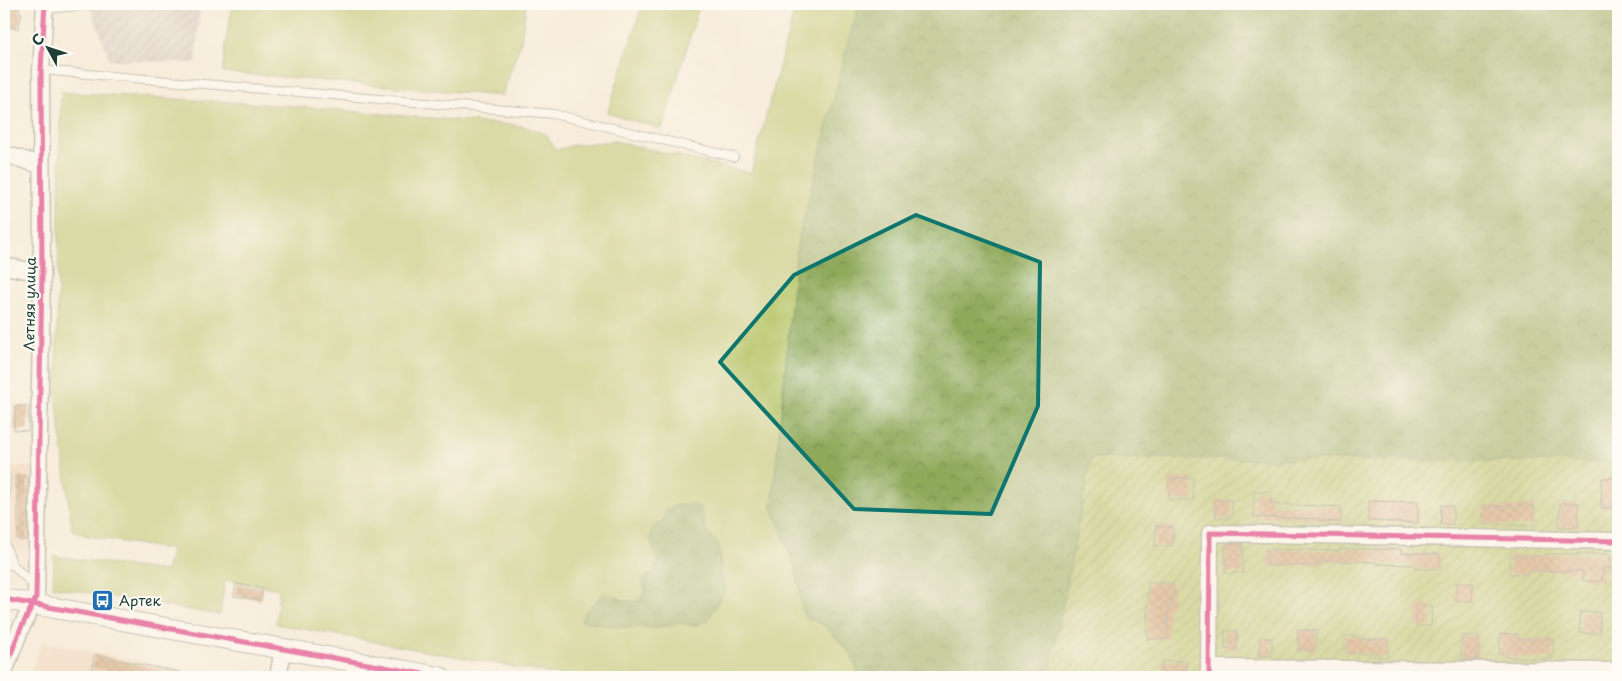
<svg xmlns="http://www.w3.org/2000/svg" width="1622" height="681" font-family="'Playpen Sans',sans-serif">
<defs>
<pattern id="industrial-furrows" width="10" height="10" patternUnits="userSpaceOnUse" patternTransform="scale(1.25)"><rect width="10" height="10" fill="#cec1b9"/><path d="M-1 1l2-2M0 10L10 0M9 11l2-2" fill="none" stroke="#a79e97"/></pattern>
<pattern id="forest-crowns" width="20" height="18" patternUnits="userSpaceOnUse" patternTransform="scale(1.25)"><rect width="20" height="18" fill="#90aa5b"/><path d="M2 6a3 3 0 1 1 6 0M12 15a3 3 0 1 1 6 0" fill="none" stroke="#758c4c"/></pattern>
<pattern id="garden-furrows" width="10" height="10" patternUnits="userSpaceOnUse" patternTransform="scale(1.25)"><rect width="10" height="10" fill="#b6c466"/><path d="M-1 1l2-2M0 10L10 0M9 11l2-2" fill="none" stroke="#93a055"/></pattern>
<pattern id="building-cross-hatch" width="8" height="8" patternUnits="userSpaceOnUse" patternTransform="scale(1.25)"><rect width="8" height="8" fill="#d29d6c"/><path d="M0 0l8 8M0 8l8-8" fill="none" stroke="#aa815a"/></pattern>
</defs>
<rect width="100%" height="100%" fill="#fdfcf7"/>
<filter id="ink" filterUnits="userSpaceOnUse"><feTurbulence type="fractalNoise" baseFrequency=".02" numOctaves="2"/><feDisplacementMap in="SourceGraphic" scale="10" xChannelSelector="R" yChannelSelector="G"/><feConvolveMatrix kernelMatrix="1 2 1 2 8 2 1 2 1" color-interpolation-filters="sRGB"/></filter>
<filter id="wash" filterUnits="userSpaceOnUse"><feTurbulence type="fractalNoise" baseFrequency=".0096" numOctaves="4" result="noise"/><feDisplacementMap in="SourceGraphic" scale="20" xChannelSelector="R" yChannelSelector="G"/><feGaussianBlur stdDeviation="1.12" result="paint"/><feColorMatrix in="noise" values="0 0 0 0 0 0 0 0 0 0 0 0 0 0 0 0 0 1.4 0 .05"/><feComposite in="paint" operator="in"/></filter>
<g filter="url(#wash)">
<rect width="100%" height="100%" fill="#f8ecda"/>
<g fill="#f0d5bc">
<polygon points="4,466 35,467 33,569 4,581"/>
<polygon points="42,642 219,677 29,677"/>
</g>
<polygon fill="url(#industrial-furrows)" points="89,4 200,4 196,63 110,60"/>
<g fill="#b6c466" stroke="#6a804d" fill-rule="evenodd">
<polygon points="233,4 526,4 521,41 502,96 223,72 227,35"/>
<polygon points="643,4 700,4 662,129 607,113"/>
<path d="M796 4H860L849 39 772 507 796 569 804 616 824 625 851 654 860 677H569L276 624 279 589 225 580 220 615 53 587 54 556 166 571 172 550 87 536 72 530 56 395 61 92 280 105 523 126 546 134 556 150 574 145 614 141 751 173ZM664 522C683 527 717 528 720 554 722 569 718 573 726 588L707 621 694 626 681 623 656 628 618 627 615 596 626 602 638 601 646 591 643 579 653 572 659 562 651 539Z"/>
</g>
<g fill="url(#forest-crowns)" stroke="#587448">
<polygon points="860,4 1618,4 1618,462 1091,458 1049,677 860,677 851,654 824,625 804,616 796,569 772,507 797,245 849,39"/>
<path d="M690 504 701 508 706 533 715 540 720 552V576L726 588 707 621 694 626 681 623 656 628 618 627 581 621 586 610 604 594C618 597 623 603 638 601L646 591 643 579 653 572 659 562 650 539 653 527 663 522 666 510 677 505Z"/>
</g>
<polygon fill="url(#garden-furrows)" stroke="#6a804d" points="1091,458 1618,462 1618,677 1049,677"/>
<g id="blocks">
<g fill="url(#building-cross-hatch)">
<polygon points="4,4 20,4 19,12 22,13 18,29 4,26"/>
<polygon points="15,406 29,406 28,431 14,430"/>
<polygon points="18,477 28,477 27,540 18,540"/>
<rect x="1169" y="478" width="24" height="22"/>
<polygon points="1602,478 1618,478 1618,503 1613,503 1613,508 1601,508"/>
<polygon points="1254,492 1271,492 1271,504 1341,507 1341,522 1320,521 1320,519 1254,517"/>
<rect x="1216" y="500" width="16" height="18"/>
<polygon points="1368,501 1418,502 1418,523 1368,521"/>
<polygon points="1560,503 1578,503 1578,527 1559,527"/>
<polygon points="1441,505 1453,506 1453,524 1441,524"/>
<polygon points="1519,505 1534,505 1534,526 1483,524 1484,506 1519,507"/>
<polygon points="1156,526 1173,527 1172,546 1155,546"/>
<polygon points="1226,544 1243,544 1243,573 1225,573"/>
<polygon points="1267,549 1340,551 1340,549 1401,549 1401,553 1440,554 1440,569 1415,569 1415,565 1376,564 1376,562 1321,561 1321,565 1267,566"/>
<polygon points="1545,554 1610,554 1610,568 1603,568 1602,581 1583,581 1583,571 1528,571 1528,574 1509,574 1510,556 1545,556"/>
<polygon points="1148,583 1173,583 1172,607 1168,607 1167,639 1147,639"/>
<polygon points="1456,583 1473,583 1472,601 1456,601"/>
<polygon points="236,584 263,588 261,600 234,596"/>
<polygon points="1416,605 1432,605 1431,626 1416,626"/>
<rect x="1580" y="612" width="20" height="21"/>
<rect x="1298" y="630" width="18" height="20"/>
<rect x="1225" y="631" width="12" height="18"/>
<polygon points="1500,634 1518,634 1518,639 1554,639 1553,659 1506,657 1506,654 1499,654"/>
<polygon points="1345,636 1359,636 1359,639 1388,639 1388,657 1373,657 1373,653 1345,653"/>
<rect x="1461" y="636" width="17" height="23"/>
<polygon points="1260,638 1272,638 1272,656 1259,656"/>
<polygon points="94,655 179,672 178,677 136,677 92,668"/>
<rect x="1162" y="661" width="25" height="16"/>
</g>
</g>
</g>
<g filter="url(#ink)">
<use href="#blocks" fill-opacity="0" stroke="#8c9487" stroke-width="1"/>
<g fill="none" stroke-linecap="round" stroke-linejoin="round">
<defs>
<g id="service">
<polyline points="45,9 101,4"/>
<polyline points="41,70 554,114 734,157"/>
<polyline points="4,509 6,478"/>
<polyline points="4,542 13,565"/>
<polyline points="4,564 13,565 35,587"/>
</g>
<g id="minor">
<polyline points="4,154 41,165"/>
<polyline points="4,266 42,273"/>
<polyline points="1209,668 1618,671"/>
<polyline points="4,672 20,630 36,598 42,273 41,70 45,4"/>
<polyline points="278,677 283,649"/>
<polyline points="1209,677 1210,533 1618,541"/>
</g>
<polyline id="tertiary" points="4,599 440,677"/>
</defs>
<use href="#service" stroke="#8c9487" stroke-width="10"/>
<use href="#minor" stroke="#8c9487" stroke-width="19"/>
<use href="#tertiary" stroke="#8c9487" stroke-width="22"/>
<use href="#service" stroke="#fff" stroke-width="8"/>
<use href="#minor" stroke="#fff" stroke-width="16"/>
<use href="#tertiary" stroke="#fff" stroke-width="20"/>
<defs>
<g id="cycleway">
<polyline points="4,599 440,677"/>
<polyline points="4,672 20,630 36,598 42,273 41,70 45,4"/>
<polyline points="1209,677 1210,533 1618,541"/>
</g>
</defs>
<use href="#cycleway" stroke="#fdfcf7" stroke-width="8"/>
<use href="#cycleway" stroke="#d6006c" stroke-width="5"/>
</g>
</g>
<path d="M0 0H1622V681H0ZM916 215 1040 262 1038 406 991 514 854 509 720 362 794 275Z" fill="#f8ecda" fill-opacity=".55" fill-rule="evenodd"/>
<path fill="none" stroke="#0f766e" stroke-width="4" stroke-linejoin="round" d="M916 215 1040 262 1038 406 991 514 854 509 720 362 794 275Z"/>
<defs>
<symbol id="bus-square" viewBox="-11 -11 22 22"><rect x="-9" y="-9" width="18" height="18" rx="4" fill="#1f6fb2" stroke="#fdfcf7"/><path d="M-5-6H5V4H4V6H2V4H-2V6H-4V4H-5ZM-3.5-4V0h7V-4ZM-3.5 1.2v1.5H-2V1.2ZM2 1.2v1.5H3.5V1.2Z" fill="#fff"/></symbol>
</defs>
<g fill-rule="evenodd">
<use href="#bus-square" x="90" y="588" width="25" height="25"/>
</g>
<g text-anchor="middle" stroke-width="4" stroke-linejoin="round" paint-order="stroke">
<g font-size="14" fill="#1f3d34" stroke="#fdfcf7">
<text transform="translate(30 304) rotate(-89)" y="5">Летняя улица</text>
</g>
<g font-size="14" fill="#1f3d34" stroke="#fdfcf7" text-anchor="start">
<text x="119" y="606">Артек</text>
</g>
</g>
<rect width="1622" height="681" fill="none" stroke="#fdfcf7" stroke-width="20"/>
<g transform="translate(48 48) rotate(310)" stroke="#fdfcf7" stroke-width="4" paint-order="stroke">
<path d="M0-4L9 19L0 12L-9 19Z" fill="#1f3d34"/>
<text y="-8" font-size="14" font-weight="bold" text-anchor="middle" fill="#1f3d34">С</text>
</g>
</svg>
